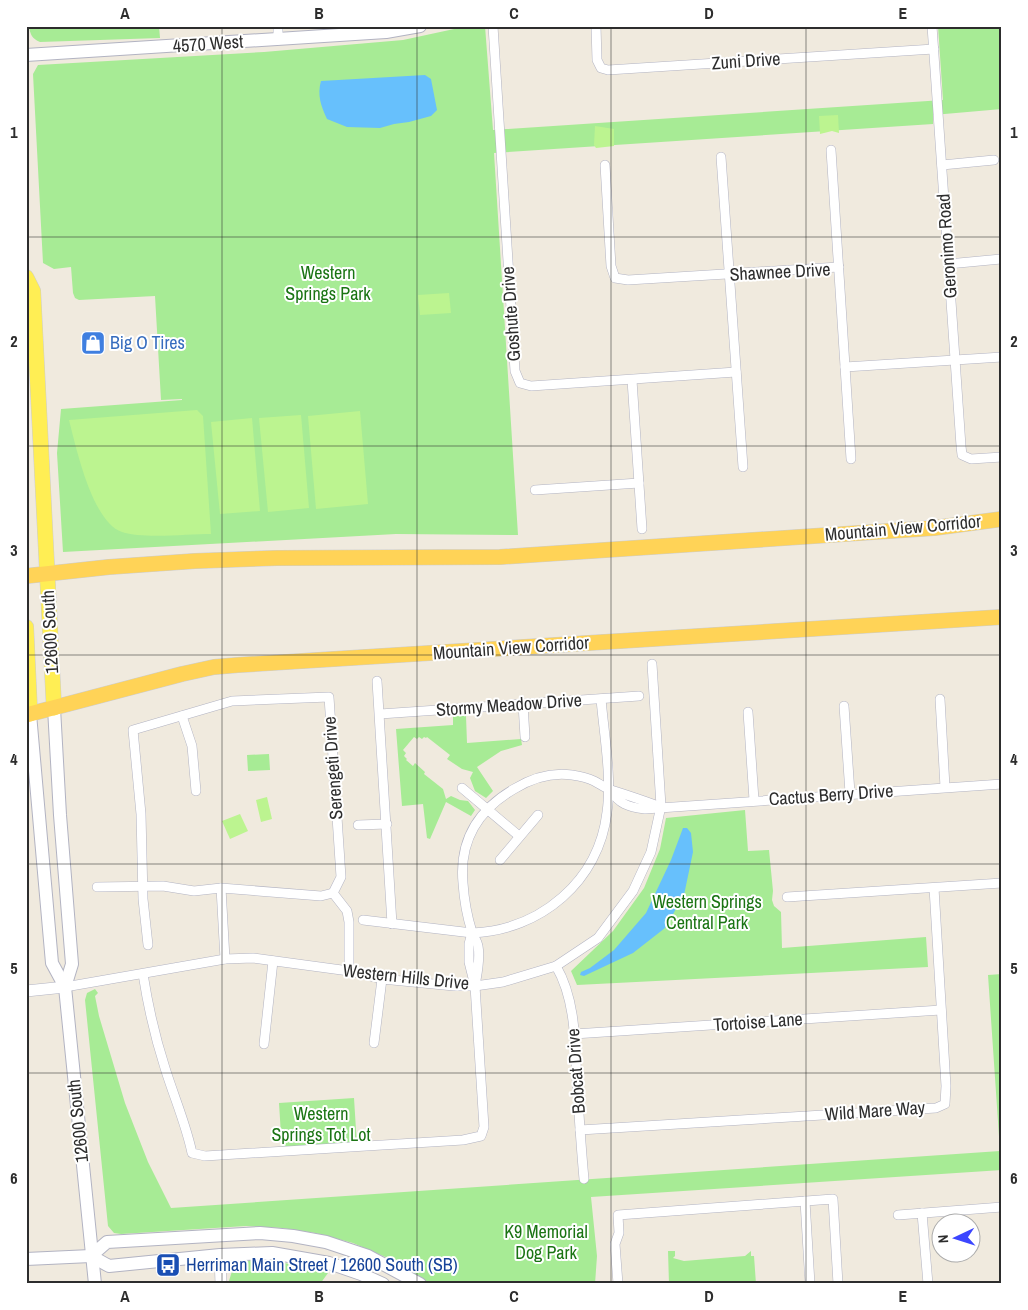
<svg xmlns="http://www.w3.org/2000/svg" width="1028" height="1310" font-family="'Archivo Narrow',sans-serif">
<rect width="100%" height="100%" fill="#f0eade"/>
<g fill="#a7eb95">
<path d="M29 26H159L160 38 40 42C32 39 30 34 29 26Z"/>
<polygon points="468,26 485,26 493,130 943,100 938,26 1002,26 1002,109 933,115 933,124 494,153 518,535 396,534 63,552 57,453 61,409 182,400 182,399 161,400 155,296 79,300 75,298 73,293 71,267 54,269 43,263 33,74 38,65 264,52 403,40"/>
<polygon points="453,716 466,716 467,743 521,739 522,745 501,751 477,767 493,791 486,798 475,791 470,778 473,772 462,769 447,759 450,755 427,737 426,738 424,737 422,739 419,737 417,739 414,737 403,750 406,753 404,756 407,759 406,760 413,766 415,763 425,772 424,774 443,789 446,799 451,796 460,800 468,801 475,810 471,816 446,802 430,839 427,838 423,804 402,806 396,729 453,725"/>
<polygon points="269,754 270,770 248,771 247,755"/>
<polygon points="745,810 748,851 769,850 773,891 772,900 774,906 781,912 782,948 926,937 928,967 577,985 571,971 613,931 644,888 660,849 666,818"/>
<polygon points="1002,974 1002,1170 591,1197 597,1256 595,1284 431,1284 390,1259 353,1243 315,1233 282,1228 246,1226 121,1234 114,1233 108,1226 85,1000 87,993 95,989 98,993 95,996 99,1016 125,1103 148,1162 171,1208 1000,1151 988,975"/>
<polygon points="354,1098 357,1146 282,1151 279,1103"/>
<polygon points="668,1251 675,1251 675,1256 673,1258 684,1261 745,1256 751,1251 751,1256 754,1256 756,1284 669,1284"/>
<polygon points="252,1259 272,1260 328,1273 320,1284 228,1284 233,1268"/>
</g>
<g fill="#bcf490">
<polygon points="838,115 839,133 832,131 820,134 819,116"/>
<polygon points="595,126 614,129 614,146 596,148 594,145"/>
<polygon points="449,293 451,313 420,315 418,295"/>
<path d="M197 410 203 416 211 534C187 534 143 539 122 532 92 522 76 447 69 420Z"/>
<polygon points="360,411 368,504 316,509 308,416"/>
<polygon points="301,415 309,508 268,512 259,418"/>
<polygon points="252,418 260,511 220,514 211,422"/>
<polygon points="267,797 272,819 261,822 256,800"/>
<polygon points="240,814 248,831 230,839 222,821"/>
</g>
<g fill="#67c0fc">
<path d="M425 75 431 79 437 110 431 116 409 122 394 124 380 128 347 127 327 119C321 106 317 95 321 81Z"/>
<polygon points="683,828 687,828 691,833 693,852 684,895 665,928 633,953 584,976 580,975 581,972 590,968 614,950 646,913 671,860"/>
</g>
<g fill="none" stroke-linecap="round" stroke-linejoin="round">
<defs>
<g id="minor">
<polyline points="278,26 278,40"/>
<polyline points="493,26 515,371 520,383 531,386 736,372"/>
<polyline points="596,26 597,60 601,68 608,70 934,49"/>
<polyline points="932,26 961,446 962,455 971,459 1002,457"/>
<polyline points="831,150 851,459"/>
<polyline points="721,157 743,467"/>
<polyline points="605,165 611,266 615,278 628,280 839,267"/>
<polyline points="942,165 994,160"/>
<polyline points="948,264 1001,259"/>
<polyline points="845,367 1002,357"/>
<polyline points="632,380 642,529"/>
<polyline points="535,490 639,483"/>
<polyline points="377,681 392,924"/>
<polyline points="940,699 945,787"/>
<polyline points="523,704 525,737"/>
<polyline points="844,706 850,793"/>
<polyline points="748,712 754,800"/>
<polyline points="380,714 639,696"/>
<polyline points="182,716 192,746 196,791"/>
<polyline points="462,788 519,836"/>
<path d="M609 789C620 804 627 807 645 809L1002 784"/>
<polyline points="358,825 387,824"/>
<polyline points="500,860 538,815"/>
<polyline points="97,887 163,886 194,891 221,888 321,896 333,893"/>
<polyline points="221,888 225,959"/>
<polyline points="787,897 1002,883"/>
<path d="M363 920 472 933C541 930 599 881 607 812 612 778 604 734 601 699"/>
<polyline points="148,945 143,899 141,814 133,730 232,701 329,697 341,877 333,893 347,911 349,922 349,971"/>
<path d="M556 966C576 1000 575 1044 577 1083 579 1115 581 1147 584 1179"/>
<path d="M143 974C148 1006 155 1037 165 1068 174 1097 186 1124 192 1153L205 1156 463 1140 481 1136 484 1127 475 986 469 962V944L472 933"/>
<path d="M476 980C478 969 480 957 478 946 477 941 474 937 472 932 467 916 464 899 463 883 459 840 478 810 514 789 532 778 551 772 572 775 579 776 588 778 594 781 600 784 605 788 611 790 627 795 642 800 658 806"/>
<polyline points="65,987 225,959 253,958 349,971 382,979 454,986 475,986 503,982 556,966 598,938 633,891 651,852 661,806 652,664"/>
<polyline points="574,1034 941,1010"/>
<polyline points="374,1043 382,979"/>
<polyline points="264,1044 273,961"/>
<polyline points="580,1130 936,1108 945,1104 946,1086 934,888"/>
<polyline points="805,1201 810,1284"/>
<polyline points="922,1213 928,1284"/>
<polyline points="898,1215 1002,1207"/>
<polyline points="618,1284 615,1244 619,1233 618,1215 833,1199 838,1284"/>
</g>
<g id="tertiary">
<polyline points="26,991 65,987"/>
<polyline points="220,1255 221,1284"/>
</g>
<g id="secondary">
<polyline points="26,55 386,32 420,26"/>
<polyline points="54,708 60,815 72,964 65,987"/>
<polyline points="30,714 52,963 65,987 95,1284"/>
<polyline points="91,1256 107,1242 260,1233 293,1236 326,1242 368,1256 420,1284"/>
<polyline points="91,1256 109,1266 220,1255 272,1253 329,1263 361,1274 383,1284"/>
<polyline points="26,1259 91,1256"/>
</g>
<g id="primary">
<polyline points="26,277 33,291 54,708"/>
<polyline points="26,627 30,714"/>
</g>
<g id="trunk">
<polyline points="26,576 109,567 195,561 277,558 500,557 934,528 1002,519"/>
<polyline points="26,715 182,674 214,667 238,665 1002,617"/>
</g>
</defs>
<use href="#minor" stroke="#b2b3c2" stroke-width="10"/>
<use href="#tertiary" stroke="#b2b3c2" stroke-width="12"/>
<use href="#secondary" stroke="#b2b3c2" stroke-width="14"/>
<use href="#primary" stroke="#cdcdcd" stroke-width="16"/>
<use href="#trunk" stroke="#cdcdcd" stroke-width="16"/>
<use href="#minor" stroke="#fff" stroke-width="9"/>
<use href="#tertiary" stroke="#fff" stroke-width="11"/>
<use href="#secondary" stroke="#fff" stroke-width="12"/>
<use href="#primary" stroke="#ffee54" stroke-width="15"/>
<use href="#trunk" stroke="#ffd357" stroke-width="15"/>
</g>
<path fill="none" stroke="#2d2d2d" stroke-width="1" stroke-opacity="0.55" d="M222 26V1284M417 26V1284M611 26V1284M806 26V1284M26 237H1002M26 446H1002M26 655H1002M26 864H1002M26 1073H1002"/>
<defs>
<symbol id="shop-square" viewBox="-11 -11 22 22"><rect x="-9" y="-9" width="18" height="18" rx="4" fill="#3f7fe0" stroke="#fff"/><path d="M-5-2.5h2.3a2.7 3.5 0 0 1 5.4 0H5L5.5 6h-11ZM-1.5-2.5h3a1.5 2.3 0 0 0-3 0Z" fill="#fff"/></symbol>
<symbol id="bus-square" viewBox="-11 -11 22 22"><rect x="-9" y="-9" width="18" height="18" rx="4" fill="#1a4fb4" stroke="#fff"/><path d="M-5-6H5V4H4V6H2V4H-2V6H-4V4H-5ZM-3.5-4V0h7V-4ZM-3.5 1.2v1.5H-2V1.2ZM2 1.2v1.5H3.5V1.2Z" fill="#fff"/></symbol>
</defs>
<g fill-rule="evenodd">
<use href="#shop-square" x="79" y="329" width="28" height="28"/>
<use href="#bus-square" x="154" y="1251" width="28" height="28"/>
</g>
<g text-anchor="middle" stroke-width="4" stroke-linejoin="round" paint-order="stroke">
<g font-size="18" fill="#2d2d2d" stroke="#fff">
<text transform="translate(208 44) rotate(-4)" y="6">4570 West</text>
<text transform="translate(746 61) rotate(-4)" y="6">Zuni Drive</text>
<text transform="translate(947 246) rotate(-94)" y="6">Geronimo Road</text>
<text transform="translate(780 272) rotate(-3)" y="6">Shawnee Drive</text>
<text transform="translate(511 314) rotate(-94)" y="6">Goshute Drive</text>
<text transform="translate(903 528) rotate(-5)" y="6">Mountain View Corridor</text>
<text transform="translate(50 632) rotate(-93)" y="6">12600 South</text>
<text transform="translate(511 648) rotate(-4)" y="6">Mountain View Corridor</text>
<text transform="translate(509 705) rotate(-4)" y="6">Stormy Meadow Drive</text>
<text transform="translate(333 768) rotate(-94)" y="6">Serengeti Drive</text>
<text transform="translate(831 795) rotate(-4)" y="6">Cactus Berry Drive</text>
<text transform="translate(406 977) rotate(6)" y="6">Western Hills Drive</text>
<text transform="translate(758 1022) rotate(-4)" y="6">Tortoise Lane</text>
<text transform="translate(576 1071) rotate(-94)" y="6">Bobcat Drive</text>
<text transform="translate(875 1111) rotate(-4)" y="6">Wild Mare Way</text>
<text transform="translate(78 1121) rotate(-96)" y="6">12600 South</text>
</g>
<g font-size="18" fill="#1a7413" stroke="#fff">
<text x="328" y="279">Western<tspan x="328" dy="21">Springs Park</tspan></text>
<text x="707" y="908">Western Springs<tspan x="707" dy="21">Central Park</tspan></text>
<text x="321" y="1120">Western<tspan x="321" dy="21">Springs Tot Lot</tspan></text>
<text x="546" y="1238">K9 Memorial<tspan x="546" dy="21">Dog Park</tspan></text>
</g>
<g font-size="18" fill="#366cbe" stroke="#fff" text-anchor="start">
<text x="110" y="349">Big O Tires</text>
</g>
<g font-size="18" fill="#164399" stroke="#fff" text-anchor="start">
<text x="186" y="1271">Herriman Main Street / 12600 South (SB)</text>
</g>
</g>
<rect width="1028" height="1310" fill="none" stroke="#ffffff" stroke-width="55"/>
<g transform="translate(956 1238) rotate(266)"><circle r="24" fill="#ffffff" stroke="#ababab"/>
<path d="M0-4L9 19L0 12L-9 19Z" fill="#3c46ff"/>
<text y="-8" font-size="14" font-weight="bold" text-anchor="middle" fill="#2d2d2d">N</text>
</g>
<rect x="28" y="28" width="972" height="1254" fill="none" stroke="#2d2d2d" stroke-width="2"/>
<g font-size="16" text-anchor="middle" font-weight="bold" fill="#2d2d2d">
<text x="125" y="19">A</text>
<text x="319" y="19">B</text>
<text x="514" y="19">C</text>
<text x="709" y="19">D</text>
<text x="903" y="19">E</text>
<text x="14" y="138">1</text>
<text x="1014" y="138">1</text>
<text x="14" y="347">2</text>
<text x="1014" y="347">2</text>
<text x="14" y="556">3</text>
<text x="1014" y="556">3</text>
<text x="14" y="765">4</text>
<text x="1014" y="765">4</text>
<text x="14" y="974">5</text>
<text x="1014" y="974">5</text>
<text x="14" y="1184">6</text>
<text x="1014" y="1184">6</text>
<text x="125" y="1302">A</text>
<text x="319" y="1302">B</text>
<text x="514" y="1302">C</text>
<text x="709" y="1302">D</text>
<text x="903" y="1302">E</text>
</g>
</svg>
